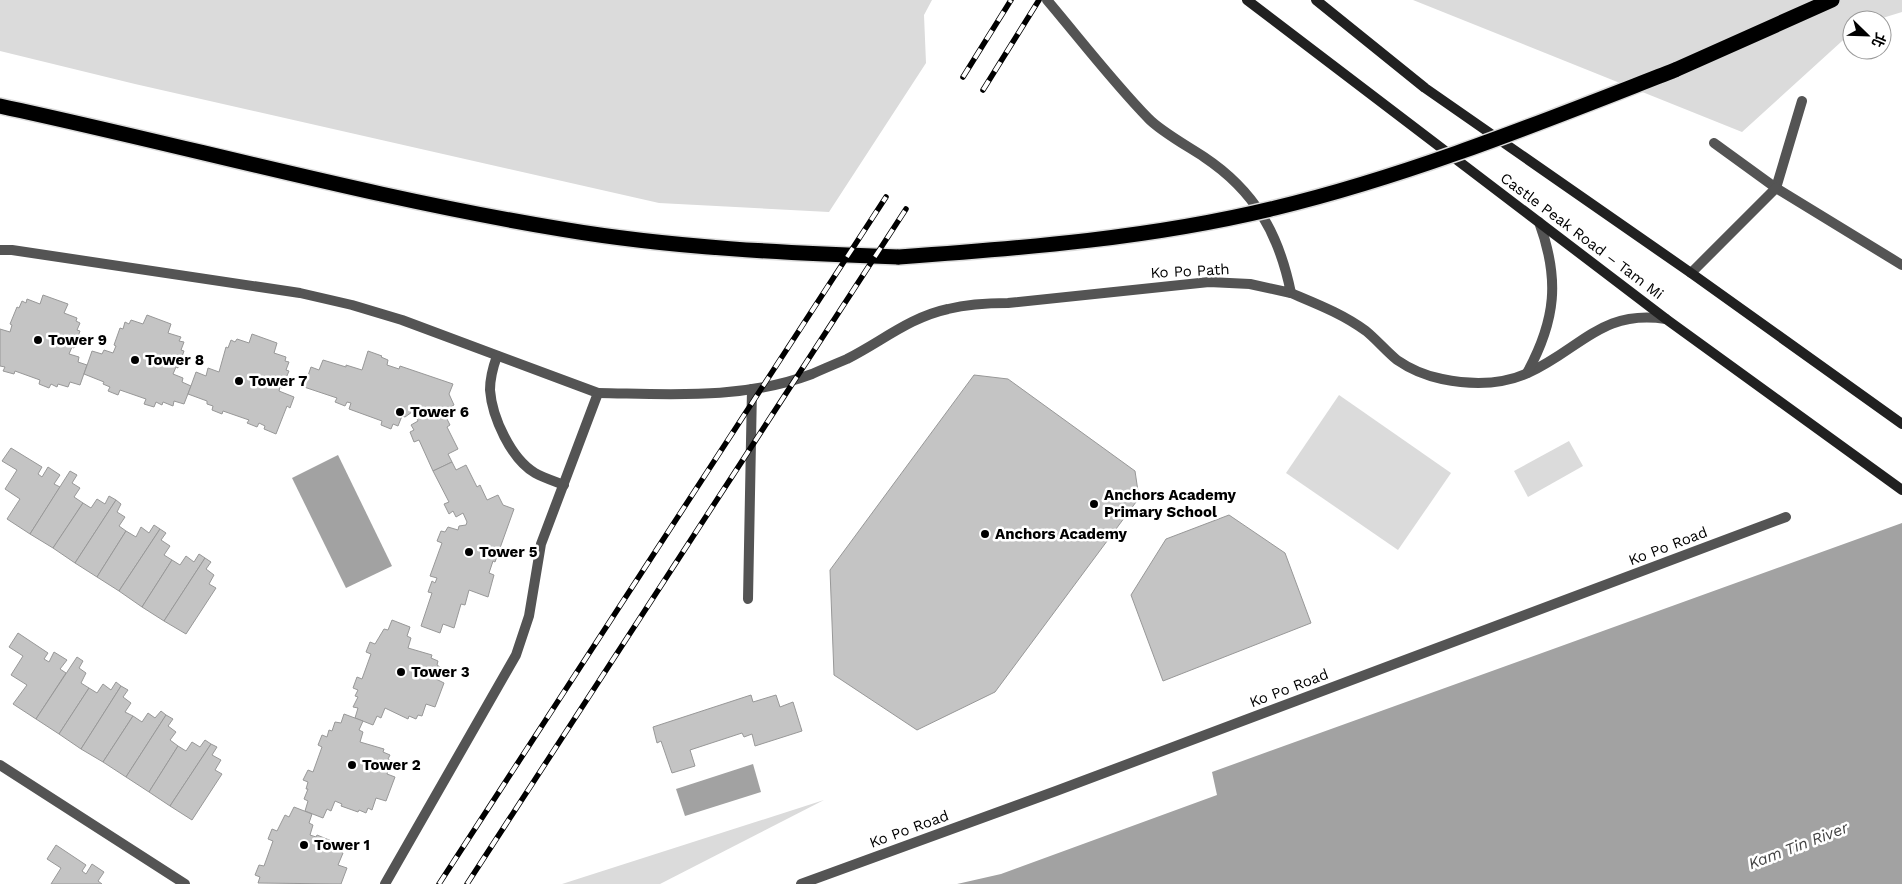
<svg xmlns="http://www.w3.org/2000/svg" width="1902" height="884" font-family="'Work Sans','Noto Sans TC',sans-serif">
<rect width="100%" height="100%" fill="#fff"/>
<g fill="#dbdbdb">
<polygon points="0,0 932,0 924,15 926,63 829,212 659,203 135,84 0,51"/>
<polygon points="1413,0 1902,0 1902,12 1876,20 1852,20 1852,32 1742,132"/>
<polygon points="1339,395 1451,473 1398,550 1286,473"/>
<polygon points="1569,441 1583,466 1528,497 1514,471"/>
<polygon points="824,800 660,884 562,884"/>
</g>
<g fill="#a2a2a2">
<polygon points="338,455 392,566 346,588 292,478"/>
<polygon points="1902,523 1902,884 957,884 1001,874 1217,795 1212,772"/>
<polygon points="753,764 761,792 685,816 676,789"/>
</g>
<g fill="#c4c4c4" stroke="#989898">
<polygon points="43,295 68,304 64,313 77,318 76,321 80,323 77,330 80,331 74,348 72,347 69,354 79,357 78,362 87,365 80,385 70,382 68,387 58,384 57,387 51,384 49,388 39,384 40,380 15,371 14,374 3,371 5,367 0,366 0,329 10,332 12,325 10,324 17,307 19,308 22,301 26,303 27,299 40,304"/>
<polygon points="147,315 171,324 168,333 181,337 179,341 184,342 181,350 184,351 178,368 176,367 173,374 183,378 182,382 191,386 184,404 174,401 173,406 163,402 162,405 156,402 154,407 144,404 146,399 120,390 118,395 108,391 110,387 103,384 104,382 84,374 92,351 102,354 104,350 113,353 116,346 114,345 120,328 123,329 125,322 129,324 131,320 143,324"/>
<polygon points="252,334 277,343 274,353 286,357 285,361 289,362 286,370 289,371 282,388 280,387 279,391 294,397 290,408 287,406 276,434 264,429 265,426 259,423 257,427 247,423 249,420 223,411 222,414 212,410 213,406 207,404 207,401 188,394 196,372 206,376 208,368 219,372 226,347 228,348 231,340 235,342 237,339 249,343"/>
<polygon points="368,351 382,356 381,357 388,360 387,365 399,369 400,366 453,384 449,394 454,405 443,411 450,425 447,427 458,449 448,454 452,462 433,471 419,440 414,442 410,432 414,430 411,425 418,421 415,414 412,412 405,417 402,416 398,426 393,424 391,429 381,425 382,421 349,409 351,403 347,402 345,406 335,402 337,398 304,387 311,367 319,370 323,360 346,367 346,365 362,370"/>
<polygon points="974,375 1008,379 1135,471 1139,498 995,692 917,730 834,675 830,570"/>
<polygon points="11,448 42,467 38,474 42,477 48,467 60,475 54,484 60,487 30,534 7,519 20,499 5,489 17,470 2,461"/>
<polygon points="452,462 456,470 466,465 477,487 480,485 487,500 498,495 503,505 514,509 495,562 493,561 489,573 494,575 488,597 469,590 465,605 461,604 454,628 443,624 440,633 421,626 432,593 428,592 432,581 435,583 437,578 430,576 442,543 437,541 441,531 445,532 448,527 458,530 459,526 466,525 467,522 463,513 456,517 453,511 449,514 444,504 449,502 433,471"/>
<polygon points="70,471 77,475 72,483 80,488 74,497 83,503 53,548 30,534"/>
<polygon points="109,496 116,500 75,563 53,548 83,503 91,508 97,499 105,504"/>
<polygon points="116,500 121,504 117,512 125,517 119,526 126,531 97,577 75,563"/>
<polygon points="1229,515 1285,553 1311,623 1163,681 1131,595 1166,539"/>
<polygon points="154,525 160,529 119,591 97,577 126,531 136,537 141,527 149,533"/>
<polygon points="160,529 166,533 161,540 170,546 164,555 172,560 142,607 119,591"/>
<polygon points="199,554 205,558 164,621 142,607 172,560 180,565 186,556 194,562"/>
<polygon points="205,558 211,562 206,569 214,575 209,584 216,588 186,634 164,621"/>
<polygon points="392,620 410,627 407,636 411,638 408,648 432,655 431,658 438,661 437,665 440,667 436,679 444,683 435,707 426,704 422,716 418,715 416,719 409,716 408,719 385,708 381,718 377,716 373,725 355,718 358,708 353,707 358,697 355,696 358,690 353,688 357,677 362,679 371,654 366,652 370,642 375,644 384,629 388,630"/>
<polygon points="18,633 48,653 44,659 49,662 54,652 67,660 60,669 66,673 36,719 13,704 27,685 11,675 23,656 9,647"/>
<polygon points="77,657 83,661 79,668 86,673 81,683 89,688 59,734 36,719"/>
<polygon points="116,682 121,686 81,749 59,734 89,688 97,693 103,684 111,690"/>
<polygon points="121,686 128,690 123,697 131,703 125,712 133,716 103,762 81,749"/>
<polygon points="751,695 753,702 776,695 780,707 793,702 802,731 755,746 752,734 744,737 742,733 690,750 695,766 672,773 661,741 657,743 653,727"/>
<polygon points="161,711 166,715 126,777 103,762 133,716 142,722 148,713 155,718"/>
<polygon points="344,714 363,721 359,730 363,732 360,742 384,749 383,752 390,755 388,759 391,761 387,774 395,777 386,801 376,798 372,810 368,808 366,813 359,810 358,812 341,806 342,804 335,801 331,811 327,809 323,818 305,811 308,801 304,799 308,789 306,789 308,782 303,780 308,770 313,772 322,747 318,745 322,735 327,737 329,730 332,731 335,722 341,723"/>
<polygon points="166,715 173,719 168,726 176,732 170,740 178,746 149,792 126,777"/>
<polygon points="205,740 211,744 170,806 149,792 178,746 186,751 192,742 200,747"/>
<polygon points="211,744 217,747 212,755 221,760 215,770 222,774 192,820 170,806"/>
<polygon points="294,807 312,814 309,823 313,825 310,835 316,837 317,835 334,842 334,844 341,847 339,851 343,853 338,865 347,868 341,884 258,883 260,877 255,875 259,865 264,866 273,841 268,839 272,829 277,831 285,815 289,817"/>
<polygon points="56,845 86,865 82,871 86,874 92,864 104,872 98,881 102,884 51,884 61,868 47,859"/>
</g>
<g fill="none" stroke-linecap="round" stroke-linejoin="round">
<defs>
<g id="motorway">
<polyline points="1675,70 1832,0"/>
<path d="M0 106C187 146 372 198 561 229 673 248 786 253 899 257"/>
</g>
</defs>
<use href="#motorway" stroke="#dbdbdb" stroke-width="18"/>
<g stroke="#545454" stroke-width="10">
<polyline points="1714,143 1776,188 1802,101"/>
<polyline points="0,250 12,250 300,293 352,305 402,320 598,393 541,544 529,616 516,655 385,884"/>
<path d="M497 356C493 367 490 378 490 390 492 417 511 459 535 473 544 478 554 481 564 485"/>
<path d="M598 393C669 394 743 400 812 374 823 369 835 364 847 359 881 342 910 317 948 309 968 304 988 303 1008 303L1209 282 1250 284 1291 293C1279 234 1255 191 1204 157 1189 147 1160 131 1148 118 1113 82 1080 39 1047 0"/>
<polyline points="748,599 752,389"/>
<polyline points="0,765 185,884"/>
</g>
<g stroke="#545454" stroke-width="10">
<polyline points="1691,273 1776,188 1902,265"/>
<path d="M1291 293C1317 304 1343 314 1366 331 1377 340 1386 351 1397 360 1410 369 1427 376 1442 379 1471 385 1501 385 1528 373 1581 349 1601 309 1666 319"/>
<path d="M1527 373C1556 320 1560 279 1539 222"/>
<polyline points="801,884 1056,791 1786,517"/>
</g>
<g stroke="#212121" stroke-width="10">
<polyline points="1247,0 1666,319 1902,490"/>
<polyline points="1316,0 1425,88 1691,273 1902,424"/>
</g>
<use href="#motorway" stroke="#000" stroke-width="15"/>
<defs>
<g id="rail">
<polyline points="963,77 1011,0"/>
<polyline points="983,90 1039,0"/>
<polyline points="439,884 886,197"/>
<polyline points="467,884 906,209"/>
</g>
</defs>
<use href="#rail" stroke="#000" stroke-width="5.5"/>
<use href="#rail" stroke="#fff" stroke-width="4" stroke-dasharray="11" stroke-linecap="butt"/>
<defs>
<path id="motorway-bridge" d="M899 257C1025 248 1152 238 1275 208 1412 175 1544 121 1675 70"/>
</defs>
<use href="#motorway-bridge" stroke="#dbdbdb" stroke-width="18" stroke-linecap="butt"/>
<use href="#motorway-bridge" stroke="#000" stroke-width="15"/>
</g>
<g fill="#000" stroke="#fff" stroke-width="2">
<circle cx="38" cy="340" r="5"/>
<circle cx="135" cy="360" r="5"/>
<circle cx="239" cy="381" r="5"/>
<circle cx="400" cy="412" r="5"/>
<circle cx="1094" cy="504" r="5"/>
<circle cx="985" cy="534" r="5"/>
<circle cx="469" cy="552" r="5"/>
<circle cx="401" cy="672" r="5"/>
<circle cx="352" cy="765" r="5"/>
<circle cx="304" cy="845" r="5"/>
</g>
<g text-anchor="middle" stroke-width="5" stroke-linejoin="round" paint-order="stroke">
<g font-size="15" fill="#000" stroke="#fff">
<text transform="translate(1582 236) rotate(37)" y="5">Castle Peak Road – Tam Mi</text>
<text transform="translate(1190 271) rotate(-3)" y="5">Ko Po Path</text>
<text transform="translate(1668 546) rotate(-21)" y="5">Ko Po Road</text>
<text transform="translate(1289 688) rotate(-21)" y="5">Ko Po Road</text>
<text transform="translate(909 829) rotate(-20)" y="5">Ko Po Road</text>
</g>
<g font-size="15" font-weight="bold" fill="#000" stroke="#fff" text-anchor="start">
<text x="48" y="345">Tower 9</text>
<text x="145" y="365">Tower 8</text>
<text x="249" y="386">Tower 7</text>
<text x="410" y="417">Tower 6</text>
<text x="1104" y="500">Anchors Academy<tspan x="1104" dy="17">Primary School</tspan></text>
<text x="995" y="539">Anchors Academy</text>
<text x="479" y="557">Tower 5</text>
<text x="411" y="677">Tower 3</text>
<text x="362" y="770">Tower 2</text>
<text x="314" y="850">Tower 1</text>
</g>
<g font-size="16" font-style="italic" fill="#434343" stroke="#fff">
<text transform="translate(1798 845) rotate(-21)" y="6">Kam Tin River</text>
</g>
</g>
<g transform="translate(1867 35) rotate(113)"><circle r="24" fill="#ffffff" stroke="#999999"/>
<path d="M0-4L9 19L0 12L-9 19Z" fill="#000000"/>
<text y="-8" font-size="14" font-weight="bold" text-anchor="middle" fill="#000000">北</text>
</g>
</svg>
